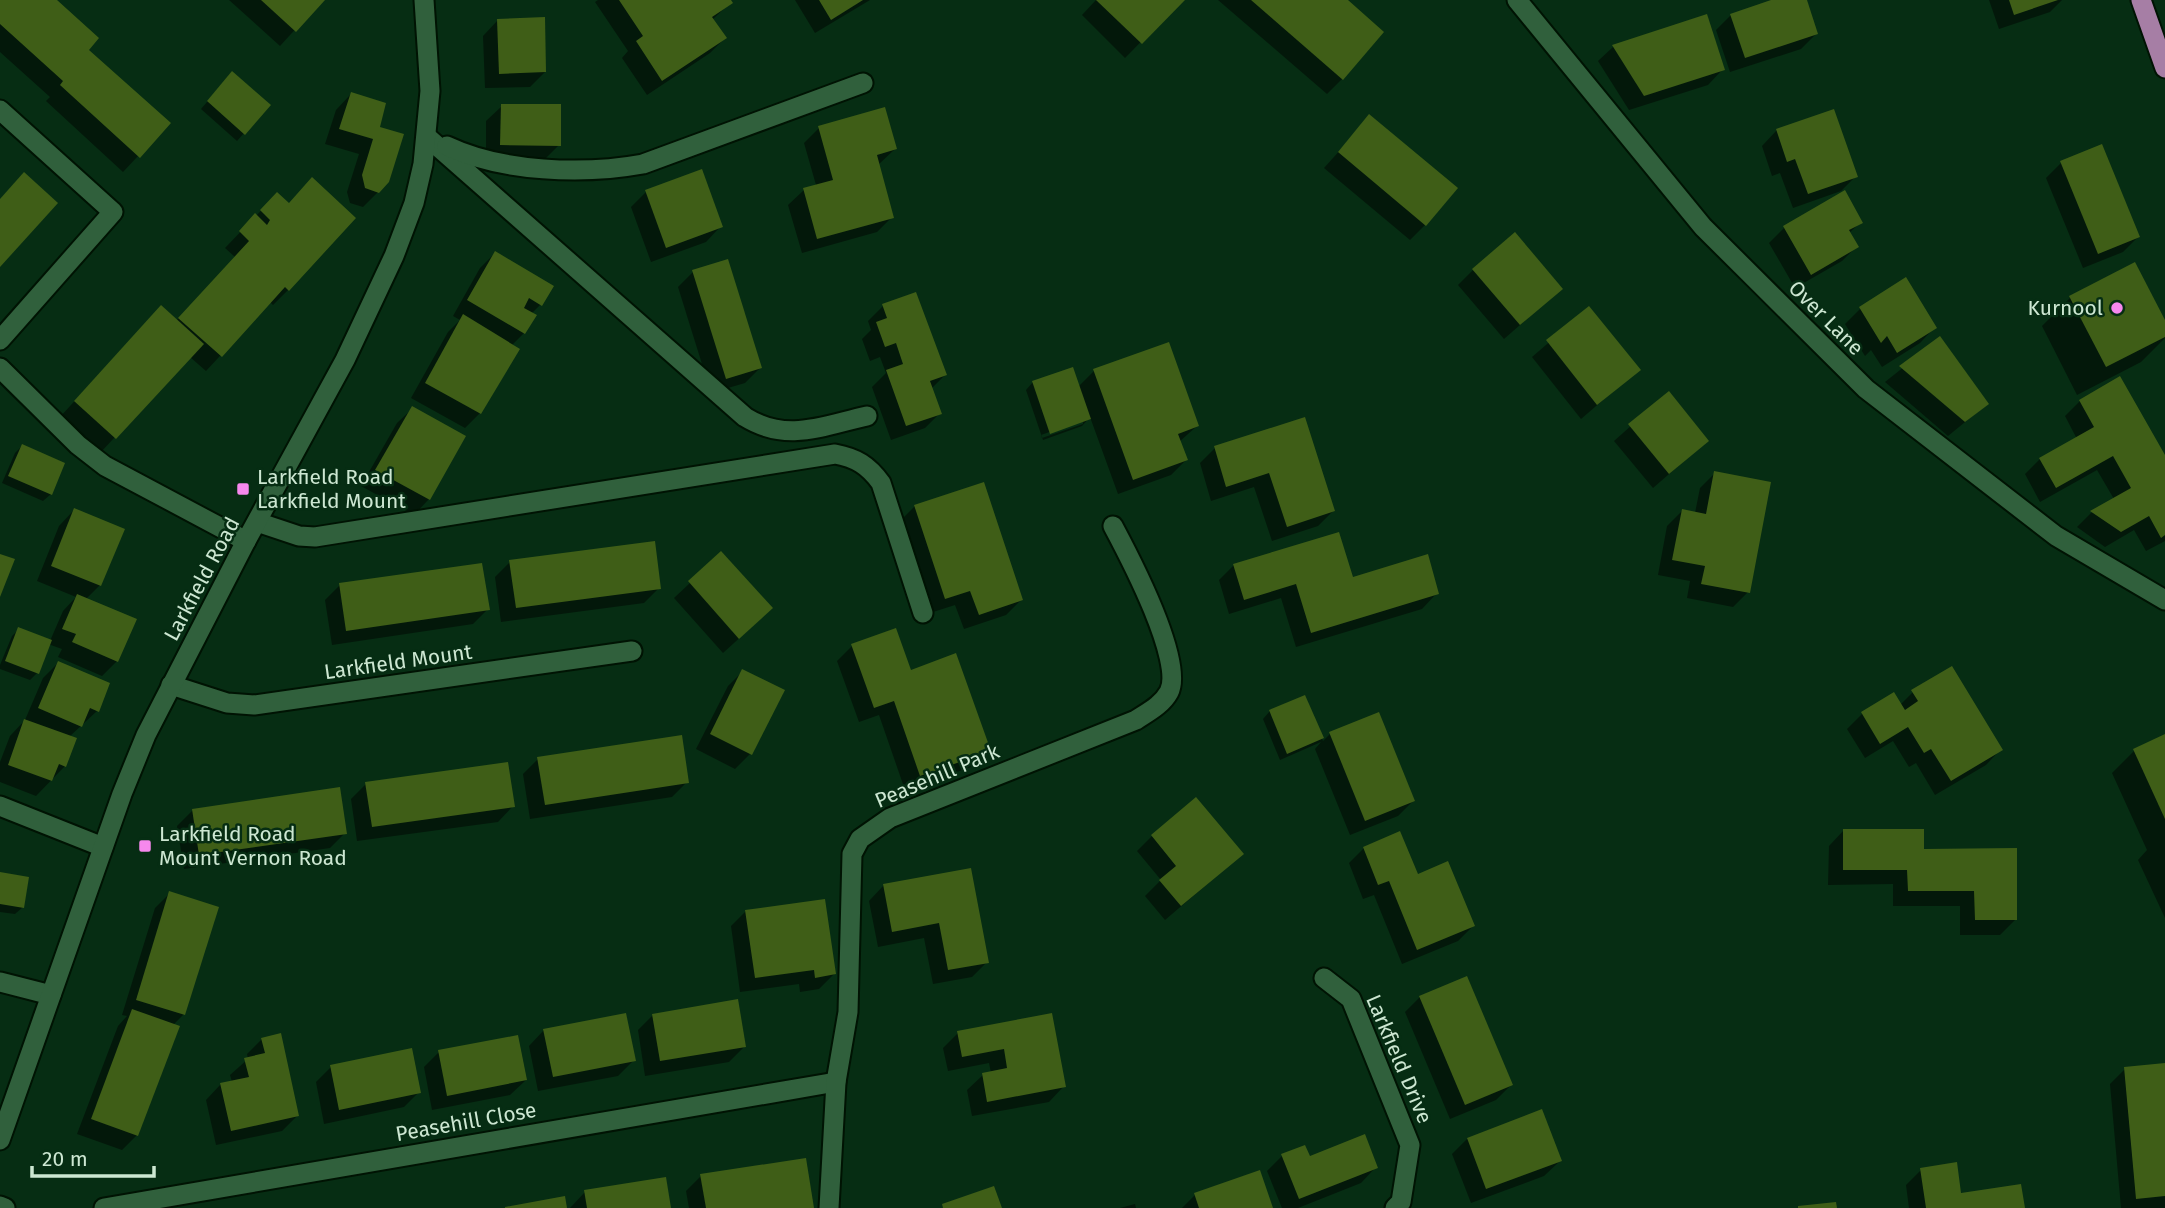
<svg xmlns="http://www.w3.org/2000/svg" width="2165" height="1208" font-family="'Fira Sans',sans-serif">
<rect width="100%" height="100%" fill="#062d13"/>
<g fill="#0007" fill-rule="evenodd">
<polygon points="0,0 54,0 86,50 168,124 123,172 46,101 50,97 0,52"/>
<polygon points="229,0 322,0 280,46"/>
<polygon points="598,0 728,0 730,3 712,20 725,38 710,53 647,95 622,58 628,51 595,2"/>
<polygon points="795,0 870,0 815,33"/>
<polygon points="1096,0 1182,0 1125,58 1082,15"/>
<polygon points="1218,0 1345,0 1342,79 1327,94"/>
<polygon points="1777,0 1805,0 1816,34 1801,49 1730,72 1716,30 1731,15"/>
<polygon points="1989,0 2062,0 2050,12 1999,29"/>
<polygon points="498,20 545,72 530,87 485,88 483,36"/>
<polygon points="1613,47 1723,69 1708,85 1629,110 1598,61"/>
<polygon points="225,81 244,133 237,141 201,109"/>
<polygon points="351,94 377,128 388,182 363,207 350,203 347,192 359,154 325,144 336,110"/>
<polygon points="502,106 559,145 544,160 486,160 486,121"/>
<polygon points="1370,117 1425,225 1410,240 1324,168"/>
<polygon points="819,128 895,149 878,165 892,217 877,232 802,253 788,205 804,190 816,185 804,143"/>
<polygon points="1777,130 1856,176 1841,191 1793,208 1780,173 1772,176 1762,146"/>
<polygon points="2061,163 2138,237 2123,252 2083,268 2046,178"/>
<polygon points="646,192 721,226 706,242 651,262 631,207"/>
<polygon points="1844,193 1861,222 1849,233 1857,246 1842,261 1795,288 1769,243 1784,228"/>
<polygon points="277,194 288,290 273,305 270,302 206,371 190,357 100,453 60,417 146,323 176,321 235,257 225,248"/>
<polygon points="495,253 541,304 531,314 524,333 511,346 480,413 465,428 411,398 448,332 460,320 453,316 480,268"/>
<polygon points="1473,270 1561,289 1504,339 1458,285"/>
<polygon points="693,272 760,368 745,383 711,393 678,287"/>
<polygon points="1905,280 1935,327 1920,343 1882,367 1871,350 1865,356 1845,324 1860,309"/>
<polygon points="2070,298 2165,324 2165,338 2141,362 2077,395 2042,326"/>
<polygon points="883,306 945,375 931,389 940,413 925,428 891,440 872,387 886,373 880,357 870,361 862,339 871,330 868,321"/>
<polygon points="1589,308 1638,370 1581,419 1532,357"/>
<polygon points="1939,339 1987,404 1948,436 1885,382"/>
<path d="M1094 371 1197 426 1179 442 1186 460 1171 475 1118 494 1090 417 1082 426 1043 440 1026 390 1033 382 1078 387ZM1083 420V424L1042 438 1041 435Z"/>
<polygon points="2120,379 2165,459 2165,541 2146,551 2134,530 2105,547 2077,527 2091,513 2114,499 2097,470 2040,502 2025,474 2040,459 2077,439 2065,416 2080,401"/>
<polygon points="1668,393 1707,441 1653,488 1614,441"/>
<polygon points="413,408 463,437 429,499 414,515 361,486 397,423"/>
<polygon points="1304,419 1333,511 1318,526 1272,541 1254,487 1211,501 1200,463 1215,448"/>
<polygon points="22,446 51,494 43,501 2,483 15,453"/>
<polygon points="1715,473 1748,592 1733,607 1687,598 1690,581 1658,575 1667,526 1682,511 1695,513 1700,488"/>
<polygon points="915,506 1021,600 1006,615 964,629 955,605 930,613 900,521"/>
<polygon points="74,510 100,585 86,599 117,661 102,676 58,657 62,649 48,644 37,673 30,680 0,669 0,665 12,636 19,629 50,641 63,611 76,597 37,581 59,526"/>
<polygon points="721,554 756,623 723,653 674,598"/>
<polygon points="510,562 659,588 644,603 501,622 495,577"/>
<polygon points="1234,565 1352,579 1437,593 1422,609 1296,647 1281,598 1229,614 1219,580"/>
<polygon points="340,585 488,609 473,624 332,645 325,600"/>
<polygon points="852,646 910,672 989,751 974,766 905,790 879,715 859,722 837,661"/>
<polygon points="58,663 97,711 69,737 65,766 36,796 0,782 0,762 10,736 25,720 43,678"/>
<polygon points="743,671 750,754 735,769 696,749 728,686"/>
<polygon points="1913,692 2001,749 1986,765 1935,795 1916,763 1909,767 1893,741 1865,758 1847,729 1862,714 1900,705"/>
<polygon points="1304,697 1323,741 1330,734 1413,801 1398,816 1350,835 1315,749 1321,742 1280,760 1263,719 1270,711"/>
<polygon points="2165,736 2165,918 2138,860 2147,850 2112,773 2134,751"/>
<polygon points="538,759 687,782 672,797 530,819 523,774"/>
<polygon points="366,784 513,806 498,822 357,841 351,799"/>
<polygon points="192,811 345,833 330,848 184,869 177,826"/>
<polygon points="1844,830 1922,851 2016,919 2000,935 1960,935 1960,906 1893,906 1893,884 1828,885 1829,846"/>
<polygon points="1152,836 1226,868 1165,920 1145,896 1161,880 1137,851"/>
<polygon points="1364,848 1473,926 1458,941 1402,964 1374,895 1363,899 1349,863"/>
<polygon points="969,870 987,962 972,977 933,984 924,938 878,947 869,901 884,885"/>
<polygon points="0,874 23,907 15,914 0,912"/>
<polygon points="170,893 184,1014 172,1026 137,1135 122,1150 77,1134 118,1026 127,1016 122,1015 155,908"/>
<polygon points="746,911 834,974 819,989 800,992 799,984 740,992 731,926"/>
<polygon points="1420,997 1511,1085 1496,1100 1450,1119 1405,1012"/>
<polygon points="653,1015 744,1047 729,1062 645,1076 638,1030"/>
<polygon points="1051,1015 1064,1086 1049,1102 972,1116 967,1090 983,1075 991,1073 989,1063 948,1071 943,1048 958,1033"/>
<polygon points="544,1030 634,1060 618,1076 538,1091 529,1046"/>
<polygon points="262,1039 297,1116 282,1131 216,1145 206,1100 221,1084 232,1082 230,1075 248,1059 247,1054"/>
<polygon points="439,1052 526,1080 510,1095 432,1110 424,1067"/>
<polygon points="2165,1065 2165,1208 2121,1208 2110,1084 2125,1069"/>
<polygon points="331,1067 419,1092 404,1107 324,1124 316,1082"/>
<polygon points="1467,1139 1560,1161 1544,1176 1471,1203 1452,1154"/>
<polygon points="1282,1156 1309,1158 1376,1167 1361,1183 1298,1208 1282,1208 1267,1171"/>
<polygon points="1921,1170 1960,1195 2023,1208 1909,1208 1906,1185"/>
<polygon points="701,1176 813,1208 689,1208 686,1191"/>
<polygon points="585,1192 669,1208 570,1208"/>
<polygon points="1195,1195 1271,1208 1182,1208"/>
<polygon points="1135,1204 1136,1208 1120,1208"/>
</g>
<g fill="#3f5e17">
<polygon points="0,0 57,0 99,38 89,50 171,123 140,158 60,85 63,81 0,24"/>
<polygon points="261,0 325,0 296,32"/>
<polygon points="619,0 731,0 733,3 712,17 727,38 662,81 636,41 643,36"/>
<polygon points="819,0 863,0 831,20"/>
<polygon points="1096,0 1185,0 1142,44"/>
<polygon points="1251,0 1348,0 1384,32 1343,80"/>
<polygon points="1771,0 1807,0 1818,34 1745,58 1730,14"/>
<polygon points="2009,0 2058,0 2014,15"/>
<polygon points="1707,14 1725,70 1644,96 1612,45"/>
<polygon points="545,17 546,72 499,74 497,19"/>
<polygon points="232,71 271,105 245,135 207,101"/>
<polygon points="351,92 386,103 380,127 404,134 389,182 379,193 365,188 362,175 373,139 339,129"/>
<polygon points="501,104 561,104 561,146 500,145"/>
<polygon points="885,107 897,149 877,155 894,218 817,239 803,188 833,180 818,126"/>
<polygon points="1834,109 1858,177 1808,194 1795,159 1787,162 1776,129"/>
<polygon points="1369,114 1458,188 1426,226 1338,152"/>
<polygon points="2102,144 2140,237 2098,254 2060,161"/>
<polygon points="702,169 723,227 666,248 645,190"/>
<polygon points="24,172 58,203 0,267 0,199"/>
<polygon points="312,177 356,218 289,291 285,287 222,357 178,318 249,241 239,231 255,213 267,225 270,220 260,210 277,192 289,203"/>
<polygon points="1845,190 1863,223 1849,230 1859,247 1811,275 1783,226"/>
<polygon points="1515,232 1563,289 1520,325 1472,269"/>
<polygon points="495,251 554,286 542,306 529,298 524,308 537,315 525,334 467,300"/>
<polygon points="728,259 762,368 726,379 692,270"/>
<polygon points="2135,262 2165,320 2165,337 2106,367 2069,296"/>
<polygon points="1906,277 1937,328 1897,353 1887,336 1881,343 1859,307"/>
<polygon points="916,292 947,375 930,381 942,414 906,426 886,370 903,364 896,343 885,347 876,322 887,318 882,304"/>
<polygon points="161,305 204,344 116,439 74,401"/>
<polygon points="1589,306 1641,370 1597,405 1546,340"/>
<polygon points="463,314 520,349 481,414 425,383"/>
<polygon points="1940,336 1989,404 1965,422 1899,366"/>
<polygon points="1169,342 1199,426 1178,434 1188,460 1133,480 1093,369"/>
<polygon points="1073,367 1091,419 1050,434 1032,381"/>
<polygon points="2120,376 2165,455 2165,535 2161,538 2149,516 2121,532 2090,511 2131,488 2113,456 2056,488 2039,458 2094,427 2079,400"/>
<polygon points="1669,391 1709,441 1669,474 1628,424"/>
<polygon points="412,406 466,436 430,500 375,470"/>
<polygon points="1305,417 1335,511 1287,527 1269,473 1226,487 1214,446"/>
<polygon points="22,444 65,463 52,495 8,476"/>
<polygon points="1714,471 1771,482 1750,593 1701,584 1705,566 1672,560 1682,509 1706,514"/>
<polygon points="984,482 1023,600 979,615 970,591 945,599 914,505"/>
<polygon points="74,508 125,529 101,586 51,566"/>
<polygon points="1339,532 1353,577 1428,554 1439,594 1311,633 1296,584 1244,600 1233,564"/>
<polygon points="655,541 661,589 516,608 509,560"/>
<polygon points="721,551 773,608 739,639 688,581"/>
<polygon points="0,554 15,559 0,597"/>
<polygon points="482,563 490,610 346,631 339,583"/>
<polygon points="77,594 137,619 118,662 72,642 76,634 62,629"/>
<polygon points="18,627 52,640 39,674 5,661"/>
<polygon points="896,628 911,670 956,653 991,751 920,776 894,701 874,708 851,644"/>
<polygon points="58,661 110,683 99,712 90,708 82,727 38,708"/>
<polygon points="1952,666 2003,750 1951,781 1931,749 1924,753 1908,727 1880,744 1861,712 1894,692 1905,710 1918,701 1911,690"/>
<polygon points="742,669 785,690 752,755 710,734"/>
<polygon points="1305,695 1324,738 1287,754 1269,710"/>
<polygon points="1379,712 1415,801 1365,821 1329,732"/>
<polygon points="24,719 77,738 66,767 59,764 52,781 8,765"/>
<polygon points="2165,734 2165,819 2133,749"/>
<polygon points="682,735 689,783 545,805 537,757"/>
<polygon points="508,762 515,807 372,827 365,782"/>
<polygon points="340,787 347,834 199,855 192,809"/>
<polygon points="1196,797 1244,854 1181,906 1159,880 1176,866 1151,835"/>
<polygon points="1843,829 1924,829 1924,849 2017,848 2017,920 1975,920 1974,891 1908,891 1907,870 1843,870"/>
<polygon points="1400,831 1418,874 1448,861 1475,926 1417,950 1389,881 1378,885 1363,847"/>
<polygon points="971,868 989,963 948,970 939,923 892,932 883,884"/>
<polygon points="0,872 29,877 24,908 0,904"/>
<polygon points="169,891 219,907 185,1015 136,1000"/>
<polygon points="825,899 836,974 815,978 814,970 755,978 745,910"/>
<polygon points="1467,976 1513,1085 1465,1105 1419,996"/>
<polygon points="738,999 746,1047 660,1061 652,1014"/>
<polygon points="132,1009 180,1026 138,1136 91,1119"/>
<polygon points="626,1013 636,1061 553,1077 543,1029"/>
<polygon points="1052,1013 1066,1087 987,1102 982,1073 1007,1068 1004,1049 962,1057 957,1031"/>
<polygon points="281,1033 299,1116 231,1131 220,1083 249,1077 244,1058 265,1053 261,1038"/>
<polygon points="518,1035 527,1080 447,1096 438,1050"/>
<polygon points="412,1048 421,1093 339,1110 330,1065"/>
<polygon points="2165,1063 2165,1196 2136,1199 2124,1067"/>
<polygon points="1542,1109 1562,1161 1486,1189 1467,1138"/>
<polygon points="1365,1134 1378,1168 1299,1199 1281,1154 1305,1145 1310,1156"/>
<polygon points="806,1158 814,1208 706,1208 700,1174"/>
<polygon points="1957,1162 1961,1193 2021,1184 2025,1208 1926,1208 1920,1168"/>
<polygon points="1260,1170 1273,1208 1199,1208 1194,1193"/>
<polygon points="666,1177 671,1208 587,1208 584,1190"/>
<polygon points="994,1186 1002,1208 943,1208 942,1204"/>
<polygon points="565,1196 567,1208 505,1208 505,1207"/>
<polygon points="1836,1202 1837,1208 1798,1208 1798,1206"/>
</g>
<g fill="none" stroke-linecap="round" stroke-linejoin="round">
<defs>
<g id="service">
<path d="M427 137 745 417C787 443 822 426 867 416"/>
<path d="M447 146C502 172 583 175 643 164L863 83"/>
<path d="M257 522 299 536 315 537 835 454C856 458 868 465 881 483L923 613"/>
</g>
<g id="minor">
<polyline points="0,110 113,212 0,340"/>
<polyline points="0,368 78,445 105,466 246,541"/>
<polyline points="171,685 227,703 254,705 632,651"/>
<polyline points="0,806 103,847"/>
<polyline points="1324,978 1351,999 1410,1145 1401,1202 1395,1208"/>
<polyline points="0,982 51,995"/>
<polyline points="0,1140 122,794 146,735 246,541 345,360 394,256 414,203 423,164 430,91 424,0"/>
<polyline points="0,1206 5,1208"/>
<polyline points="104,1208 836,1082"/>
<path d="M829 1208 836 1082 848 1012 852 854 860 839 890 818 1136 720C1148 712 1162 705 1169 692 1185 662 1129 556 1113 526"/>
</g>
<polyline id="tertiary" points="1517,0 1703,227 1866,389 2056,536 2165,600"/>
<polyline id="primary" points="2141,0 2165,68"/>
</defs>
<use href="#service" stroke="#001303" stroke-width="23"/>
<use href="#minor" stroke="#001303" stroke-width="23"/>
<use href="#tertiary" stroke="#001303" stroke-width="23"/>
<use href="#primary" stroke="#001303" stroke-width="23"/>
<use href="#service" stroke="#30603c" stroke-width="19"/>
<use href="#minor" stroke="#30603c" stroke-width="19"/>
<use href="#tertiary" stroke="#30603c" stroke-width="19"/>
<use href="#primary" stroke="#a67ea5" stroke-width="19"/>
</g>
<g fill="#f688ed" stroke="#062d13" stroke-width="2.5">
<circle cx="2117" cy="308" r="7"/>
<rect x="236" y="482" width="14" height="14" rx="3.5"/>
<rect x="138" y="839" width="14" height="14" rx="3.5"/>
</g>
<g text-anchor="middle" stroke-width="5" stroke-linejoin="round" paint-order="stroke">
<g font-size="21" fill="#cde7d2" stroke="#062d13" text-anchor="start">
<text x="2103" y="315" text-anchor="end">Kurnool</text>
<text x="257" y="484">Larkfield Road<tspan x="257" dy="24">Larkfield Mount</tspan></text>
<text x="159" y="841">Larkfield Road<tspan x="159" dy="24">Mount Vernon Road</tspan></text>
</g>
<g font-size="21" fill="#cde7d2" stroke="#062d13">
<text transform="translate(1826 318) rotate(45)" y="7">Over Lane</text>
<text transform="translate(202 579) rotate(-62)" y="7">Larkfield Road</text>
<text transform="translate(398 662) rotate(-8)" y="7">Larkfield Mount</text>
<text transform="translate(937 776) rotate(-23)" y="7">Peasehill Park</text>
<text transform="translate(1399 1059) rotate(67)" y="7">Larkfield Drive</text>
<text transform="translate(466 1122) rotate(-10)" y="7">Peasehill Close</text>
</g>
</g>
<path d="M32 1166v10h122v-10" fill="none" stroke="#cde7d2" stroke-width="3.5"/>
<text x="42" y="1166" font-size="21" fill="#cde7d2" stroke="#062d13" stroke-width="5" paint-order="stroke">20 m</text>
</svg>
